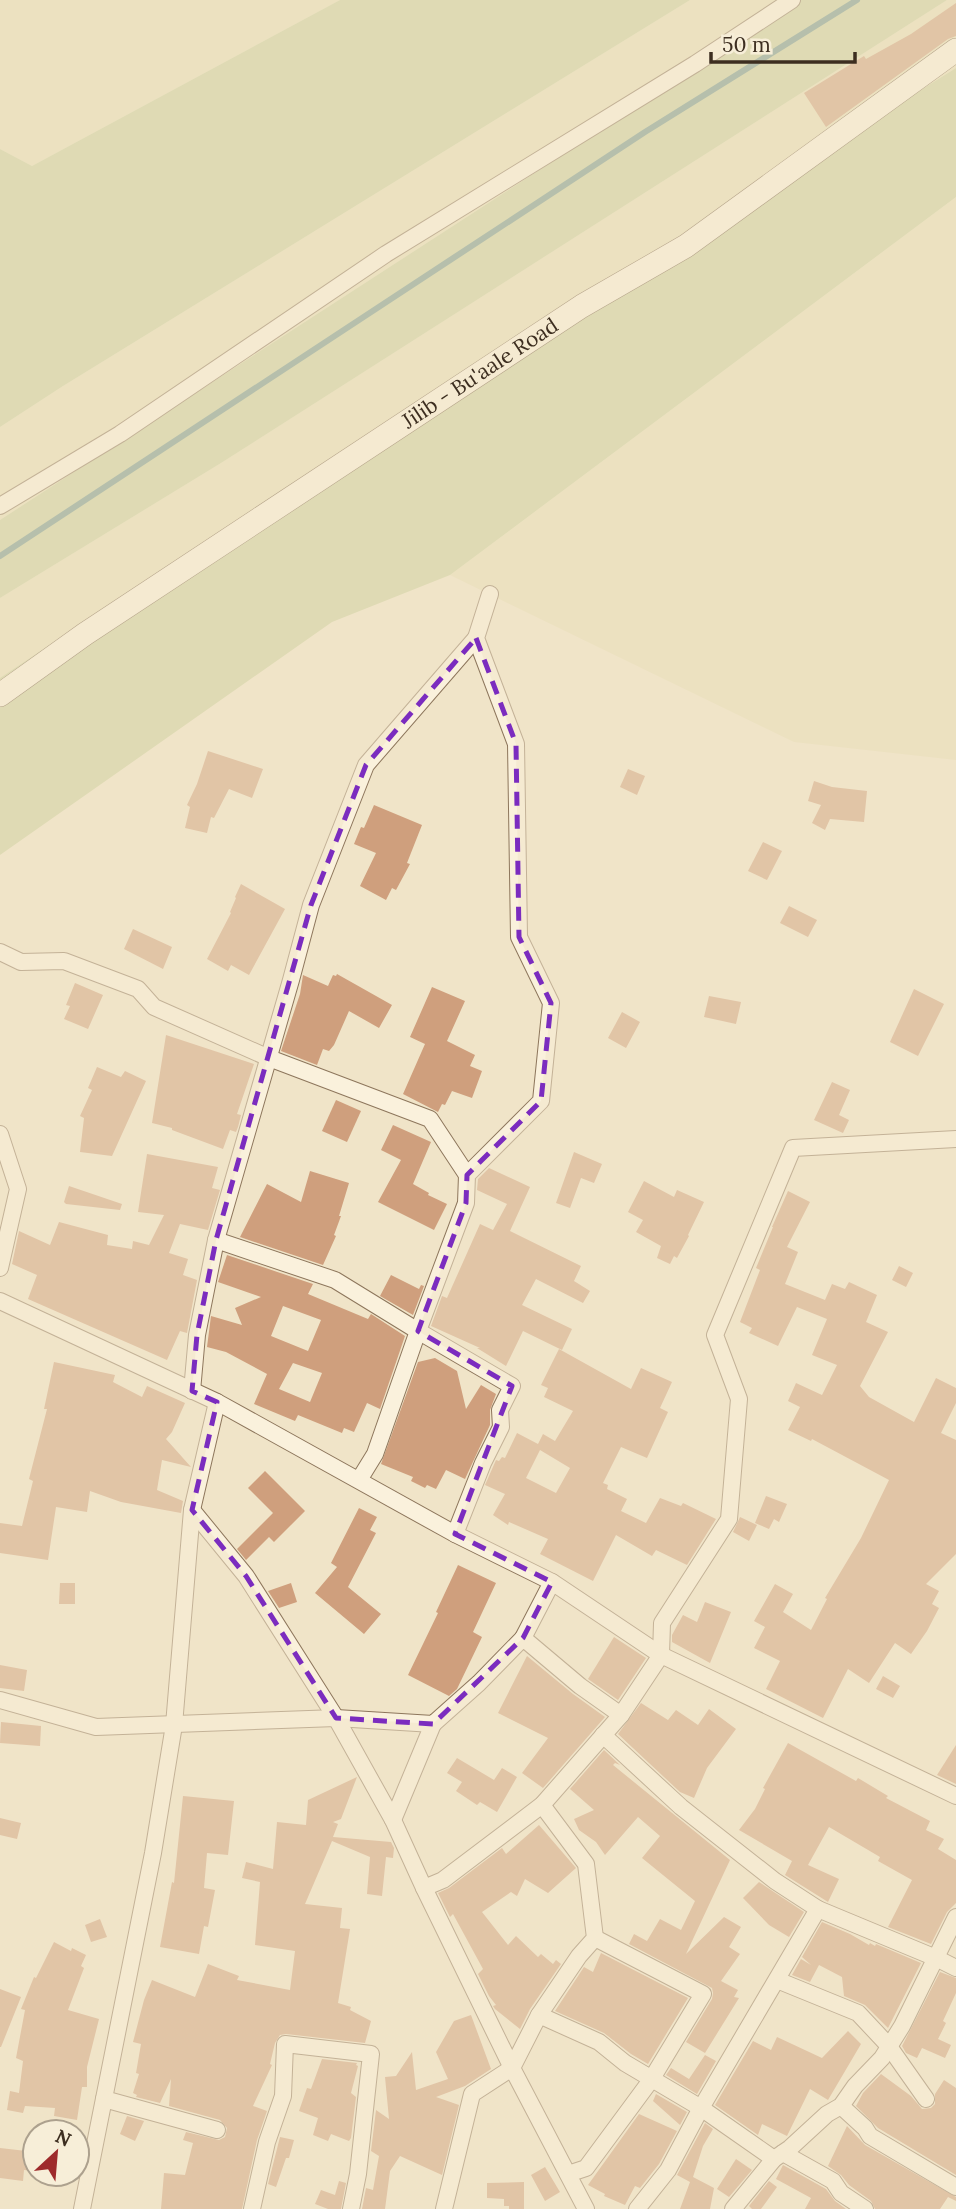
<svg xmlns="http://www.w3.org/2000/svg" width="956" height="2209" font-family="Lora,serif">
<rect width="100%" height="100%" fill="#f0e4c8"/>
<g fill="#e6deb5">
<polygon points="0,0 340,0 32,166 0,149"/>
<polygon points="690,0 801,0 0,520 0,427 63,386"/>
<polygon points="947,0 956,0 956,68 280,491 0,678 0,598 221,463"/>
<polygon points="956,197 956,760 794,742 450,575"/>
</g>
<g fill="#c9cf9b">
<polygon points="340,0 690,0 63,386 0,427 0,149 32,166"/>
<polygon points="801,0 947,0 221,463 0,598 0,520"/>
<polygon points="956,68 956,197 450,575 332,622 0,855 0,678 280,491"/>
</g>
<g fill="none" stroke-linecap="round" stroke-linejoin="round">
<polyline stroke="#6f938a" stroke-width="6" points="0,556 645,132 857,0"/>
</g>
<g fill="#cf9f7d" fill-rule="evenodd">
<polygon points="956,3 956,36 948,39 826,127 804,93 864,56 866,59 911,34"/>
<polygon points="208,751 263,769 252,798 229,789 214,818 211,817 207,833 185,828 190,807 187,805 197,784"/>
<polygon points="628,769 645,776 637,795 620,787"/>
<polygon points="814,781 832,787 867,791 864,822 830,819 825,830 812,823 821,805 808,801"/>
<polygon points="374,805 422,825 407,863 410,864 396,890 392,888 386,900 360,886 376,853 354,844 361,827 364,828"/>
<polygon points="763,842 782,851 767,880 748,871"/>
<polygon points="241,884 285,909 249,975 231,965 228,971 207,959 231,913 230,912 236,898 235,897"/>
<polygon points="789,906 817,920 808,937 780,923"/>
<polygon points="133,929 172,947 163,969 124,949"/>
<polygon points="337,974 392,1005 379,1028 349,1011 334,1045 329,1051 323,1049 317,1065 281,1051 300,994 303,975 328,986 333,975 336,976"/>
<polygon points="75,983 103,995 88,1029 64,1019 70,1006 66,1005"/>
<polygon points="432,987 465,1001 447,1041 475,1055 470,1066 482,1071 472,1098 452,1091 445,1105 442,1104 438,1112 403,1094 425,1044 410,1037"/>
<polygon points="914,989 944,1004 918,1056 890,1042"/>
<polygon points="709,996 741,1002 736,1024 704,1017"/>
<polygon points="622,1012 640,1022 626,1048 608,1038"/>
<polygon points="166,1035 254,1064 237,1114 241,1115 238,1127 236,1132 230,1130 223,1149 172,1130 172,1128 152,1123"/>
<polygon points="97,1067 121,1077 125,1071 146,1081 112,1156 80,1152 84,1118 80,1116 92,1090 88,1088"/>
<polygon points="832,1082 850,1090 839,1115 849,1120 843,1133 814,1120"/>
<polygon points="336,1100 361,1111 347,1142 322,1131"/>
<polygon points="393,1125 431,1142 413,1184 429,1193 428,1195 447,1204 434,1230 378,1202 401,1160 381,1150"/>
<polygon points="574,1152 602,1164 594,1183 581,1178 570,1208 556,1203"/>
<polygon points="147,1154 218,1167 212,1188 220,1190 208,1230 180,1224 169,1253 188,1259 183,1275 197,1280 187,1333 180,1331 167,1360 28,1299 37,1275 12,1264 19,1231 50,1245 59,1222 108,1235 107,1245 132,1249 133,1241 149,1245 164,1215 138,1212"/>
<polygon points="489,1168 530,1187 510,1231 581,1266 574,1281 590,1291 583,1303 536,1279 522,1305 572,1329 562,1350 523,1331 506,1366 477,1348 480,1348 431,1326 442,1296 447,1298 480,1224 493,1230 507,1204 477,1190 478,1179"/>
<polygon points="310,1171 349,1183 339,1216 341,1216 334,1235 336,1236 323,1265 240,1237 267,1184 301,1202"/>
<polygon points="644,1181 674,1197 677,1190 704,1202 688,1235 689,1236 677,1258 674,1256 670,1264 657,1258 661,1246 636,1232 643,1220 628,1212"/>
<polygon points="69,1186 122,1204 120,1210 66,1204 64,1202"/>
<polygon points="788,1191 810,1202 787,1247 798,1252 785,1284 825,1300 832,1284 845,1289 849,1282 877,1295 866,1322 888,1332 860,1386 869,1397 914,1422 936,1378 956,1388 956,1403 941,1433 956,1440 956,1554 926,1584 939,1591 932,1604 939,1608 927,1631 911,1654 895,1643 869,1683 848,1669 823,1718 766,1689 780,1661 754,1648 765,1627 754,1621 775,1584 793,1594 783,1612 811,1630 827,1599 825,1598 861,1538 889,1480 812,1439 811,1441 788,1430 800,1407 788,1401 796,1383 822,1395 837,1365 812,1355 827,1319 797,1307 778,1346 749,1333 752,1328 740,1322 760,1270 756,1268 773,1227 772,1227"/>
<path d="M227 1255 313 1284 308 1294 368 1319 371 1314 405 1336 380 1409 367 1403 354 1432 344 1428 342 1433 298 1415 295 1421 254 1404 267 1374 226 1352 207 1347 211 1316 242 1325 235 1308 261 1297 218 1282ZM283 1306 321 1320 308 1351 271 1336ZM293 1363 322 1373 310 1402 279 1389Z"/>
<polygon points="899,1266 913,1273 906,1287 892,1280"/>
<polygon points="391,1275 419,1289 421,1285 424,1286 413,1315 380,1296"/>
<path d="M559 1349 631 1389 641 1368 672 1382 660 1408 668 1412 647 1458 621 1447 603 1483 608 1485 607 1489 627 1499 621 1511 646 1523 660 1498 681 1506 683 1503 716 1519 687 1565 656 1550 652 1556 616 1535 593 1581 540 1554 548 1539 509 1522 508 1525 493 1515 505 1494 485 1485 496 1460 499 1461 502 1457 505 1458 517 1433 538 1444 543 1434 555 1441 573 1411 544 1397 548 1388 541 1385ZM540 1450 570 1468 556 1493 526 1478Z"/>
<polygon points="435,1358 457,1371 466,1409 481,1385 496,1394 490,1410 490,1425 465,1479 446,1470 436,1489 427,1485 425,1488 411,1481 413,1477 381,1464 418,1362"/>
<polygon points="54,1362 115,1375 113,1382 142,1397 147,1386 185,1403 172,1432 166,1439 191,1467 162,1460 157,1490 183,1501 181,1513 121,1502 90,1491 87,1512 56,1507 48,1560 0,1553 0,1523 22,1526 33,1481 29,1479 47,1409 44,1409"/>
<polygon points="265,1471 305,1511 274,1542 269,1537 246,1560 237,1549 273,1513 248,1488"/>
<polygon points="766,1496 787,1504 779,1522 774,1519 769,1529 755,1523"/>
<polygon points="359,1508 377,1517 370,1530 376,1533 348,1587 381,1614 364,1634 315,1593 337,1567 331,1563"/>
<polygon points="740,1517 757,1525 749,1541 733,1532"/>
<polygon points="458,1565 496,1583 473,1632 482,1637 457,1689 449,1696 408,1675 438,1613 436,1612"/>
<polygon points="60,1583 75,1583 75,1604 59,1604"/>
<polygon points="291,1583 297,1602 279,1608 268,1591"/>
<polygon points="705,1602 731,1612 710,1663 672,1642 672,1635 683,1615 697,1622"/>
<polygon points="614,1637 646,1658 618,1700 588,1679"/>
<polygon points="527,1656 573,1694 605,1717 543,1788 522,1773 548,1738 498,1713"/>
<polygon points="0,1665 27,1670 24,1691 0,1688"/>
<polygon points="883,1676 900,1686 893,1698 876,1689"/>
<polygon points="641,1703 668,1720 676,1710 698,1725 709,1709 736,1729 707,1768 694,1798 680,1792 618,1734"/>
<polygon points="1,1722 41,1726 40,1746 0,1743"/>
<polygon points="788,1743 856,1781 858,1778 888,1796 886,1798 930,1821 926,1830 944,1839 938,1849 956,1860 956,1903 947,1912 931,1944 888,1927 912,1880 878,1861 880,1857 829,1827 808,1865 839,1879 828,1902 785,1875 792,1861 739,1830 755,1809 765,1789 763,1788"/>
<polygon points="956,1745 956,1784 937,1775"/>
<polygon points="604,1750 620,1765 615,1763 613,1765 730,1860 686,1954 724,1917 741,1927 729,1947 740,1954 721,1981 738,1990 734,1997 739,1998 705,2053 686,2042 712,1999 713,1993 712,1988 629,1944 634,1934 647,1941 660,1919 681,1930 695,1901 642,1858 660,1836 638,1817 605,1855 596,1842 579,1830 574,1819 594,1810 570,1789"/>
<polygon points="457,1758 494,1780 502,1768 517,1777 497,1812 480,1802 477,1805 456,1791 462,1782 447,1773"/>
<polygon points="357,1777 341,1819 333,1822 338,1824 333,1837 391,1842 394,1848 393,1858 386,1857 382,1896 367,1894 370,1857 332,1841 305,1904 342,1908 340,1928 350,1929 338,2003 351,2007 350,2010 371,2021 365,2043 286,2034 280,2035 275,2043 270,2064 272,2065 253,2106 267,2111 257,2140 242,2209 161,2209 164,2173 185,2175 193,2143 183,2140 186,2132 219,2140 225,2137 227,2128 220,2120 169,2106 171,2079 160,2103 136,2097 137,2095 133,2093 139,2074 136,2073 141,2044 133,2042 144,2000 152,1980 195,1997 208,1964 239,1976 237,1980 290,1990 295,1951 255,1945 260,1882 242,1878 246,1862 273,1869 277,1822 306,1825 308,1800"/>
<polygon points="183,1796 234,1801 228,1855 207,1853 204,1888 215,1890 208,1927 204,1926 199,1954 160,1947 172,1882 174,1883"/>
<polygon points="0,1818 21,1823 17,1839 0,1835"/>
<polygon points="539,1825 576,1868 548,1893 525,1879 517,1896 511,1892 482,1912 508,1945 516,1936 538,1957 541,1954 553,1964 556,1960 561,1964 530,2009 520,2029 495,2009 493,2006 496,2005 489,1996 478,1974 483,1969 453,1914 450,1917 438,1893 449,1888 502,1848 506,1854"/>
<polygon points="759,1882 804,1912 789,1937 769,1925 743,1898"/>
<polygon points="100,1919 107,1937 91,1942 85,1925"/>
<polygon points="822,1922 850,1934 869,1945 870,1943 875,1946 876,1944 921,1963 888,2028 865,2005 844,1996 842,1977 819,1965 810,1982 792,1975 801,1959 811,1965 802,1957"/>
<polygon points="54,1942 71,1951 72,1948 86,1955 81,1966 84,1968 68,2010 99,2019 87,2067 87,2087 82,2087 77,2120 54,2116 55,2108 25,2106 23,2113 7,2110 10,2091 19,2093 23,2061 16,2058 25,2010 21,2009 34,1977 36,1978"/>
<polygon points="601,1953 688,1998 648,2064 631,2054 604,2033 555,2011 584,1967 593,1972"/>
<polygon points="940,1972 956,1978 956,1993 943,2021 946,2023 938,2039 951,2045 945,2058 922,2048 917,2058 906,2053 902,2046"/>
<polygon points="0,1989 21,1997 1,2047 0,2047"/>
<polygon points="471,2015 491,2069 465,2086 436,2097 459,2105 442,2175 400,2156 390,2171 385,2209 362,2209 366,2188 373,2190 379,2156 371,2151 376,2110 389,2119 385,2077 396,2076 412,2052 416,2090 448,2079 436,2052 454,2021"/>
<polygon points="848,2031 861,2044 828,2100 810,2089 787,2136 762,2124 758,2135 715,2105 753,2041 771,2050 777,2037 822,2058"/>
<polygon points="705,2055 716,2061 697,2094 666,2075 671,2068 689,2079"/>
<polygon points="322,2059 357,2063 356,2065 358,2066 351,2093 356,2097 351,2138 349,2141 331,2134 328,2141 313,2135 318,2118 299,2111 307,2088 311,2089"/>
<polygon points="881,2074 911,2096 922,2109 931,2108 935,2104 935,2094 944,2080 956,2088 956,2175 878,2128 856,2106 863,2093"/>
<polygon points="656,2094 687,2112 680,2125 653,2101"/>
<polygon points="639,2114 677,2131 659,2164 640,2188 635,2186 625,2205 604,2196 605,2194 588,2185"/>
<polygon points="127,2116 144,2121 135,2141 120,2134"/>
<polygon points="705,2123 713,2129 703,2146 693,2177 714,2188 710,2209 680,2209 690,2182 677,2175"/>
<polygon points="847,2126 865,2145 956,2197 956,2201 948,2197 940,2209 875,2209 871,2201 849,2185 841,2175 828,2166"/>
<polygon points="280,2137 294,2140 289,2158 286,2158 276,2187 268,2184"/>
<polygon points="0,2148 35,2152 35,2171 24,2170 23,2181 0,2178"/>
<polygon points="736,2159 752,2170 729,2197 717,2189"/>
<polygon points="783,2165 826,2189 835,2201 846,2209 805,2209 811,2198 776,2179"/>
<polygon points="545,2167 560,2192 545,2201 531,2175"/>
<polygon points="339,2181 346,2183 341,2209 328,2209 315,2204 321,2190 335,2195"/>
<polygon points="769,2181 777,2187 761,2209 752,2209 749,2206"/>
<polygon points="524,2182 524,2209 509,2209 509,2206 504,2206 504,2199 487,2198 487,2183"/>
</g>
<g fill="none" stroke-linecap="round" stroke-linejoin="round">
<defs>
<g id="street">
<polyline points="0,506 120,434 386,254 695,64 792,0"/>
<polyline points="0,952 21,962 64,961 138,989 154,1007 269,1058 430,1119 467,1175"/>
<polyline points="0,1134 18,1189 0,1268"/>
<polyline points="216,1240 335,1280 418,1331 375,1454 359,1480"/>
<polyline points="0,1301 217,1402 455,1534 552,1582 661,1655 956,1796"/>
<polyline points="192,1391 197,1335 216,1240 291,980 311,905 366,765 476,638"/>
<polyline points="192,1510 246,1576 336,1718 393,1820 424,1888 512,2068 586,2209"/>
<polyline points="455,1534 483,1463 501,1427 500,1410 512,1386 418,1331 466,1203 467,1175 541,1101 551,1003 519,937 516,744 476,638 490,594"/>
<polyline points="523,1638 552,1582"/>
<polyline points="0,1700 96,1727 336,1718 433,1724 479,1683 523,1638 580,1686 621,1715"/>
<polyline points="603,1735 681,1807 775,1881 818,1909 936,1958 956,1968"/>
<polyline points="393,1820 433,1724"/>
<polyline points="424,1888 443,1880 542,1805 621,1715 661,1655 662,1623 729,1519 739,1399 715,1335 793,1148 956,1139"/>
<polyline points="777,1980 858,2013 888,2045 926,2099"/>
<polyline points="539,2015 579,1956 595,1938 586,1864 542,1805"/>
<polyline points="104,2099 217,2130"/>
<polyline points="841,2106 865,2128 870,2136 956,2187"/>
<polyline points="783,2153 833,2181 841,2193 865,2209"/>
<polyline points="568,2174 586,2168 651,2080 703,1994 595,1938"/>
<polyline points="82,2209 153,1853 174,1725 192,1510 217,1402"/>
<polyline points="252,2209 267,2142 283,2096 285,2044 371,2054 358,2174 351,2209"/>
<polyline points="444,2209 472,2094 512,2068 539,2015 599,2042 625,2063 701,2108 774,2159"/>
<polyline points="637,2209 668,2170 701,2108 818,1909"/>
<polyline points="733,2209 774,2159 790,2148 827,2114 841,2106 855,2086 882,2058 902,2026 956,1917"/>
</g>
<g id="secondary">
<path id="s1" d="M0 695 85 634 582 306 686 246 956 50"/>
</g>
</defs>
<use href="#street" stroke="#8d765c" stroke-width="18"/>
<use href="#secondary" stroke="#6f573f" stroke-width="24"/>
<use href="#street" stroke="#faf1dc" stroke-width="16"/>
<use href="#secondary" stroke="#faf1dc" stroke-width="23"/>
</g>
<path d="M0 0H956V2209H0ZM476 638 516 744 519 937 551 1003 541 1101 467 1175 466 1203 418 1331 512 1386 455 1534 552 1582 523 1638 433 1724 336 1718 246 1576 192 1510 217 1402 192 1391 197 1335 216 1240 311 905 366 765Z" fill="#f0e4c8" fill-opacity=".55" fill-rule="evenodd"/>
<path fill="none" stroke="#7b2cbf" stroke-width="5" stroke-dasharray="14 9" stroke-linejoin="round" d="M476 638 516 744 519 937 551 1003 541 1101 467 1175 466 1203 418 1331 512 1386 455 1534 552 1582 523 1638 433 1724 336 1718 246 1576 192 1510 217 1402 192 1391 197 1335 216 1240 311 905 366 765Z"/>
<g text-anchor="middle" stroke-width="5" stroke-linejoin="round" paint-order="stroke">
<g font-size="21" fill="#3d2e20" stroke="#f7eed8">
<text dy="7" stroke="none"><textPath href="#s1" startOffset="578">Jilib - Bu'aale Road</textPath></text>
</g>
</g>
<g transform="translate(56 2153) rotate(26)"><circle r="33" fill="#f7eed8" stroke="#ada18e" stroke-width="2"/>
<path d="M0-5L12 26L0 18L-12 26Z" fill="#9e2a2b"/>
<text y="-10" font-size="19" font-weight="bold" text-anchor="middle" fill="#3d2e20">N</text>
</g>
<path d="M711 52v10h144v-10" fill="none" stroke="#3d2e20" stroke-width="3.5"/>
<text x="722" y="52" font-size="21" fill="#3d2e20" stroke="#f7eed8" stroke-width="5" paint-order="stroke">50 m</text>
</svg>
